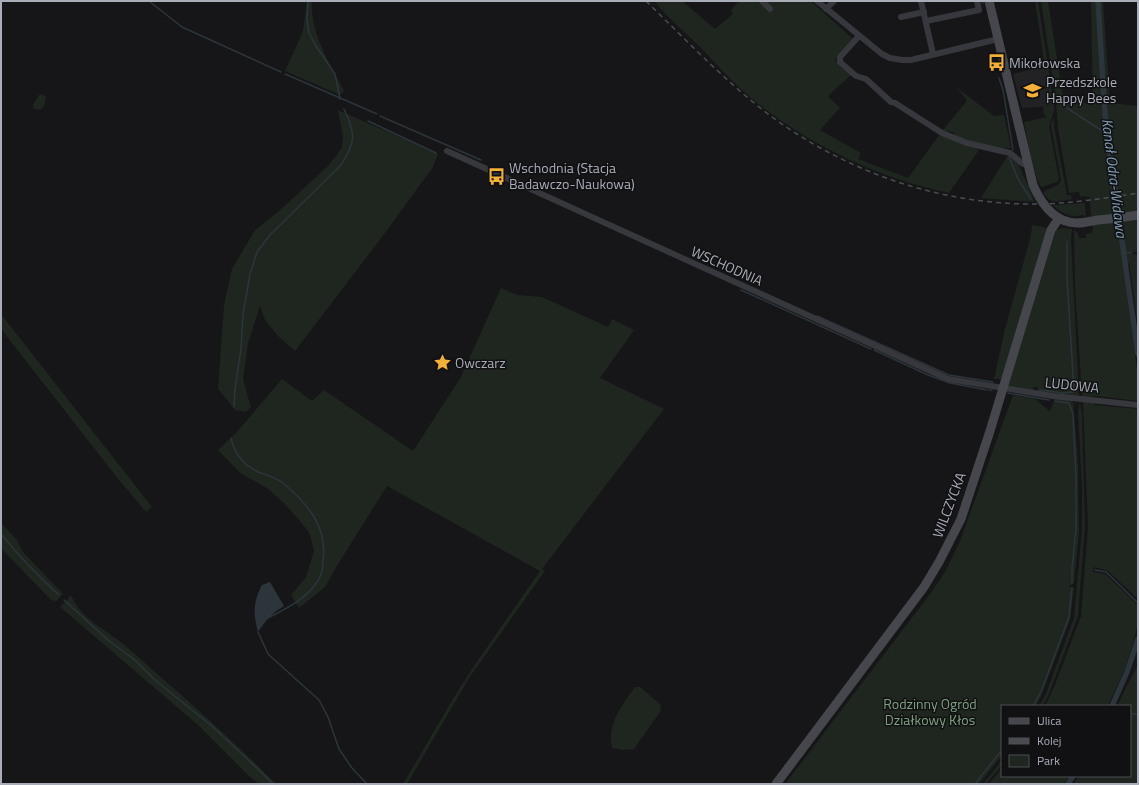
<svg xmlns="http://www.w3.org/2000/svg" width="1139" height="785" font-family="'Titillium Web',sans-serif">
<rect width="100%" height="100%" fill="#161618"/>
<polygon fill="#222225" points="1045,66 1051,106 1022,108 1013,74"/>
<g fill="#1e261f">
<path d="M307 1H312C310 34 330 63 344 91L340 95 285 71 302 34 304 24Z"/>
<path d="M655 1H682L715 29 733 14 731 10 739 1H811L853 39 835 60 851 75 828 96 840 108 820 130 861 153 858 159 908 178 940 134 979 150 949 193C876 177 809 145 751 98 732 82 715 62 697 44 688 35 659 10 655 1Z"/>
<path d="M1035 1H1038L1054 106V111L1049 126 1059 179 1057 182 1042 187C1035 183 1026 133 1024 122L1047 117 1044 114 1043 107 1051 106Z"/>
<polygon points="1041,1 1048,1 1063,97 1093,105 1091,1 1103,1 1110,103 1138,106 1138,252 1132,252 1132,254 1138,255 1138,326 1129,263 1123,264 1138,377 1138,401 1097,396 1084,397 1082,395 1075,287 1074,232 1073,232 1074,230 1078,233 1079,238 1086,238 1086,234 1091,233 1093,229 1089,197 1084,196 1080,197 1079,192 1069,193 1058,128 1056,101"/>
<path d="M956 87 994 116 1004 115 1011 148C990 149 975 142 955 136L953 132 942 131 966 102V99Z"/>
<polygon points="42,94 46,97 44,106 40,110 34,109 33,105 39,95"/>
<polygon points="338,110 438,154 433,167 385,233 295,351 279,337 265,320 260,306 248,344 243,379 251,408 245,412 235,410 218,389 224,305 232,269 255,230 279,211 328,166 337,155 342,147 343,137"/>
<path d="M1054 117V126L1067 195H1071L1072 199C1058 201 1052 206 1043 193 1048 187 1058 188 1061 181L1051 125Z"/>
<polygon points="1008,155 1018,163 1035,202 981,198"/>
<path d="M1085 203 1086 217 1083 215C1072 218 1061 214 1053 205Z"/>
<polygon points="1032,225 1044,227 1047,231 1003,379 994,379 1005,329 1031,235"/>
<polygon points="1062,228 1072,229 1071,239 1079,396 1038,391 1037,387 1034,387 1033,391 1010,387 1008,384 1056,230"/>
<polygon points="501,288 517,295 542,297 608,327 612,319 634,330 600,378 664,409 542,569 545,571 469,678 407,784 403,784 453,699 472,669 540,571 387,486 335,569 325,587 299,608 291,595 306,577 314,551 309,532 286,505 267,488 240,473 218,450 235,434 282,379 312,401 324,390 413,451 461,377"/>
<polygon points="1,314 152,507 146,512 119,480 1,329"/>
<polygon points="1013,395 1035,399 1047,409 1050,411 1055,398 1070,400 1073,402 1078,461 1079,533 1074,582 1073,584 1070,585 1070,587 1074,588 1070,620 1041,696 1036,706 1002,706 1002,755 979,784 785,784 930,594 945,572 960,541"/>
<polygon points="1083,401 1094,402 1094,405 1138,409 1138,599 1108,571 1094,567 1093,572 1105,574 1138,605 1138,624 1134,640 1125,669 1108,706 1045,706 1055,685 1081,616 1088,527"/>
<polygon points="1080,402 1082,415 1085,525 1078,616 1049,694 1043,706 1039,706 1045,696 1074,618 1082,529 1082,488 1078,411"/>
<polygon points="1,523 17,540 22,551 63,594 56,601 51,600 1,548"/>
<path d="M71 595C80 619 109 631 128 648 178 692 229 736 276 784H259L248 775 198 725 60 607Z"/>
<polygon points="1138,664 1138,784 1073,784 1079,776 1130,776 1130,706 1117,706"/>
<path d="M635 687H640L661 705 660 712 634 749 623 750 612 748C607 724 622 705 635 687Z"/>
<polygon points="1002,760 1002,765 986,784 983,784"/>
<polygon points="1002,768 1002,776 1069,776 1064,784 989,784"/>
</g>
<path fill="#2c353c" d="M270 582 284 606C272 613 266 620 258 632 253 614 253 602 262 585Z"/>
<g fill="none" stroke-linecap="round" stroke-linejoin="round">
<g stroke="#2c353c" stroke-width="1.5">
<polyline points="149,1 182,27 281,72"/>
<polyline points="308,1 307,20 309,33 316,46 335,74 340,99"/>
<polyline points="982,1 983,3"/>
<polyline points="285,74 377,114"/>
<polyline points="999,78 1003,90 1013,150"/>
<polyline points="1067,108 1107,134"/>
<polyline points="380,116 481,160"/>
<polyline points="368,121 436,153"/>
<polyline points="1009,157 1018,179 1031,199"/>
<polyline points="1124,252 1132,253"/>
<polyline points="741,290 871,349"/>
<polyline points="817,316 949,375 993,382"/>
<polyline points="874,350 928,375 950,383 987,390"/>
<polyline points="989,390 992,390"/>
<polyline points="1040,390 1062,393 1073,392 1074,391 1067,279 1067,242"/>
<polyline points="1008,393 1049,400"/>
<polyline points="1055,401 1069,403 1073,414 1076,478 1076,529 1072,568 1072,583"/>
<path d="M234 407 235 389 241 349 243 314 250 274 257 252 270 235 341 165C356 142 356 134 344 109"/>
<path d="M231 438C234 454 245 467 261 473 270 476 276 478 283 483 307 503 328 527 323 561 323 567 322 573 319 579 308 598 286 609 266 619"/>
<path d="M1 534C19 556 38 576 59 595"/>
<polyline points="1095,570 1106,572 1138,603"/>
<polyline points="64,600 108,640 135,660 155,680 212,726 257,768 273,784"/>
<polyline points="258,632 268,654 319,700 328,717 339,749 352,768 367,784"/>
<polyline points="1033,706 1041,692 1069,617 1072,588"/>
<polyline points="1130,713 1138,715"/>
<polyline points="975,784 1002,750"/>
</g>
<g stroke="#2c353c" stroke-width="5.5">
<polyline points="1098,1 1104,100 1107,134 1138,354"/>
<polyline points="1112,706 1127,672 1138,639"/>
<polyline points="1068,784 1073,776"/>
</g>
<g stroke="#37383d" stroke-width="6">
<polyline points="762,1 770,9"/>
<polyline points="817,1 882,54 890,58 902,60 911,60 998,39"/>
<polyline points="921,1 933,54"/>
<polyline points="826,9 834,1"/>
<polyline points="901,17 924,12"/>
<polyline points="926,21 979,10 977,1"/>
<polyline points="859,36 840,57 840,62 856,76 866,79 891,102"/>
<polyline points="895,103 942,133 967,143 1010,153 1023,164 1028,164"/>
<polyline points="447,151 948,379 1053,396 1138,405"/>
</g>
<g stroke="#45474d" stroke-width="9">
<path d="M989 1 1033 185C1041 203 1055 223 1077 223 1084 223 1091 221 1098 220 1111 219 1125 217 1138 215"/>
<polyline points="776,784 924,587 939,562 961,519 990,431 1051,230 1059,218"/>
</g>
<path stroke="#4a4c52" stroke-width="1.5" stroke-dasharray="5 4" stroke-linecap="butt" d="M646 1C685 39 725 81 768 114 847 173 943 206 1042 204 1074 203 1106 198 1138 193"/>
</g>
<defs>
<symbol id="bus-bare" viewBox="-9 -9 18 18"><path d="M-5-6H5V4H4V6H2V4H-2V6H-4V4H-5ZM-3.5-4V0h7V-4ZM-3.5 1.2v1.5H-2V1.2ZM2 1.2v1.5H3.5V1.2Z" fill="#f2b134" stroke="#111113" stroke-width="2.5" paint-order="stroke"/></symbol>
<symbol id="school-bare" viewBox="-9 -9 18 18"><path d="M0-5L7-2L0 1L-7-2ZM-4 1L0 2.5L4 1V4Q0 6-4 4Z" fill="#f2b134" stroke="#111113" stroke-width="2.5" paint-order="stroke"/></symbol>
<symbol id="sight-bare" viewBox="-9 -9 18 18"><path d="M0-6L1.8-2.2L6-1.7L2.9 1.2L3.7 5.4L0 3.3L-3.7 5.4L-2.9 1.2L-6-1.7L-1.8-2.2Z" fill="#f2b134" stroke="#111113" stroke-width="2.5" paint-order="stroke"/></symbol>
</defs>
<g fill-rule="evenodd">
<use href="#bus-bare" x="984" y="50" width="25" height="25"/>
<use href="#school-bare" x="1020" y="78" width="25" height="25"/>
<use href="#bus-bare" x="484" y="164" width="25" height="25"/>
<use href="#sight-bare" x="430" y="350" width="25" height="25"/>
</g>
<g text-anchor="middle" stroke-width="3" stroke-linejoin="round" paint-order="stroke">
<g font-size="14" fill="#a8adb8" stroke="#111113" text-anchor="start">
<text x="1009" y="68">Mikołowska</text>
<text x="1046" y="87">Przedszkole<tspan x="1046" dy="16">Happy Bees</tspan></text>
<text x="509" y="173">Wschodnia (Stacja<tspan x="509" dy="16">Badawczo-Naukowa)</tspan></text>
<text x="455" y="368">Owczarz</text>
</g>
<g font-size="14" fill="#a8adb8" stroke="#111113">
<text transform="translate(727 266) rotate(24)" y="5">WSCHODNIA</text>
<text transform="translate(1072 385) rotate(6)" y="5">LUDOWA</text>
<text transform="translate(949 505) rotate(-69)" y="5">WILCZYCKA</text>
</g>
<g font-size="14" fill="#7fa381" stroke="#111113">
<text x="930" y="709">Rodzinny Ogród<tspan x="930" dy="16">Działkowy Kłos</tspan></text>
</g>
<g font-size="15" font-style="italic" fill="#7f9bb3" stroke="#111113">
<text transform="translate(1114 178) rotate(83)" y="5">Kanał Odra-Widawa</text>
</g>
</g>
<rect width="1139" height="785" fill="none" stroke="#a8adb8" stroke-width="4"/>
<rect x="1001" y="705" width="130" height="72" fill="#111113" stroke="#4d4f55"/>
<rect x="1009" y="718" width="20" height="6" fill="#45474d" stroke="#4d4f55"/>
<text x="1037" y="725" font-size="12" fill="#a8adb8">Ulica</text>
<rect x="1009" y="738" width="20" height="6" fill="#4a4c52" stroke="#4d4f55"/>
<text x="1037" y="745" font-size="12" fill="#a8adb8">Kolej</text>
<rect x="1009" y="755" width="20" height="12" fill="#1e261f" stroke="#4d4f55"/>
<text x="1037" y="765" font-size="12" fill="#a8adb8">Park</text>
</svg>
